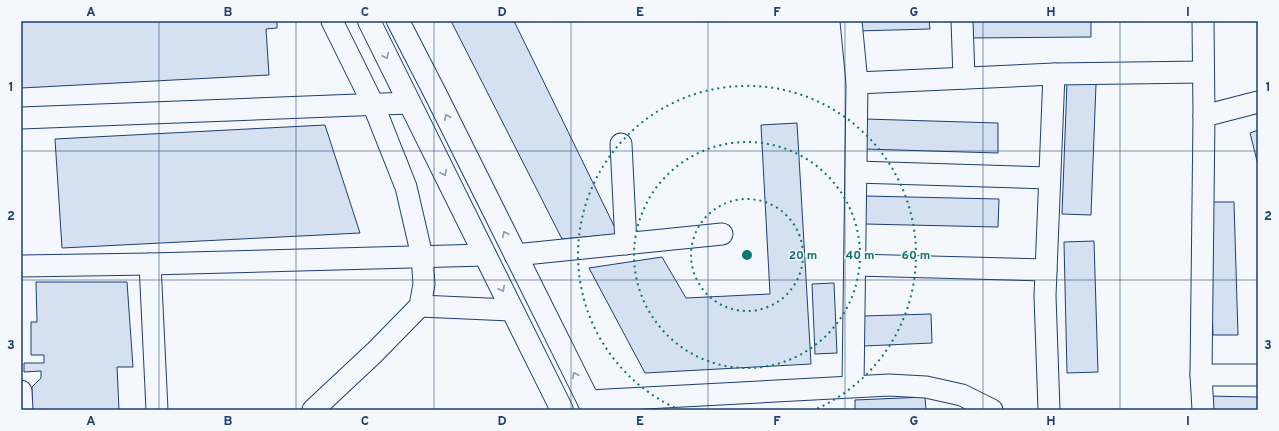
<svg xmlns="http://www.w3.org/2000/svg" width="1279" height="431" font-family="Overpass,sans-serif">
<rect width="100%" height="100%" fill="#f4f7fb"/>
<g fill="#d5e0f0" stroke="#1d3f73">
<polygon points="21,21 277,21 277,28 266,29 269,75 21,88"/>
<polygon points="451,21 514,21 618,234 562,239"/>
<polygon points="856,21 929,21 930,29 856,31"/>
<polygon points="968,21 1091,21 1091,37 968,38"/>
<polygon points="1067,83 1096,84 1091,215 1062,214"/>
<polygon points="865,119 998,123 998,153 864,149"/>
<polygon points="797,123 811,364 645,373 589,268 662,257 686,298 770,294 761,125"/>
<polygon points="325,125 360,233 62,248 55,139"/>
<polygon points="1258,130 1258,161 1257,161 1250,133"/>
<polygon points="865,196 999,199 998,227 864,224"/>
<polygon points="1208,202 1234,202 1238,335 1213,335"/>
<polygon points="1094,241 1098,372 1067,373 1064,242"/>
<polygon points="36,282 127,282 133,367 117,367 119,410 32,410 32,387 41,378 41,371 24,372 24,363 44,363 44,355 31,355 31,322 37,322"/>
<polygon points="834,283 837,353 815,354 812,284"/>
<polygon points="931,314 932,343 864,346 863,316"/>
<polygon points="1206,396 1258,397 1258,410 1206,410"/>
<polygon points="925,397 926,410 855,410 855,400"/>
</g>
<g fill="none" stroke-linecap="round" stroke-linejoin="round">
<defs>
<g id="minor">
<polyline points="851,21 857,83 853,386"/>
<polyline points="962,21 964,78"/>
<polyline points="857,83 1054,74 1203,72"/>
<polyline points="1204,116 1258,102"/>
<polyline points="21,118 409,103"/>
<polyline points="621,144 626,244"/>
<polyline points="856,172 1049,178"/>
<polyline points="515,255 722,234"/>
<polyline points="150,264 157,410"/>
<polyline points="855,265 1046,270"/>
<polyline points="21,266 150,264 485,255"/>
<polyline points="420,306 512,310"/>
<polyline points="1201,375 1258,375"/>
<polyline points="21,391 22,410"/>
<polyline points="588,401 889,385 926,387 962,395 992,410"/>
<polyline points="313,410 375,352 420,306 424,284 422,256 406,187 373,104 332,21"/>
<polyline points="1049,410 1045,296 1054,74"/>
<polyline points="1203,410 1201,375 1204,116 1203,21"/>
</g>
<g id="major">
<polyline points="369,21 562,410"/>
<polyline points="398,21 436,95 593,410"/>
</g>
</defs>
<use href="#minor" stroke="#1d3f73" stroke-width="23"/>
<use href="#major" stroke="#1d3f73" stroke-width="24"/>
<use href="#minor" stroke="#f4f7fb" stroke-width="21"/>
<use href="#major" stroke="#f4f7fb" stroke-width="22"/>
</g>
<defs><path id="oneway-chevron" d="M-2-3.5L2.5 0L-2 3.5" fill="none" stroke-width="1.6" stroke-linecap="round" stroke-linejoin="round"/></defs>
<g stroke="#889bb7">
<use href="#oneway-chevron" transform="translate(386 56) rotate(64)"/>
<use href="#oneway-chevron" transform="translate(447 117) rotate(-116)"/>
<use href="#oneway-chevron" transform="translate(444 173) rotate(64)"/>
<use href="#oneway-chevron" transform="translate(505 234) rotate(-116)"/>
<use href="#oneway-chevron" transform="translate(502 289) rotate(63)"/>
<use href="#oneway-chevron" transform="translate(575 375) rotate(-117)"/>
</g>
<path fill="none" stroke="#1d3f73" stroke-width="1" stroke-opacity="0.55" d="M159 21V410M296 21V410M434 21V410M571 21V410M708 21V410M845 21V410M983 21V410M1120 21V410M21 151H1258M21 280H1258"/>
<g fill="none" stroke="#0f766e" stroke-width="2" stroke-dasharray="2 4">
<circle cx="747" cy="255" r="56"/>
<circle cx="747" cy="255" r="113"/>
<path d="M680 410A169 169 0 1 1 814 410"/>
</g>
<circle cx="747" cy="255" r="6" fill="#0f766e" stroke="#f4f7fb" stroke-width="2"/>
<g font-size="12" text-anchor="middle" font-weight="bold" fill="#0f766e" stroke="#f4f7fb" stroke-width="3" stroke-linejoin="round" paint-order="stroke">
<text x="803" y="259">20 m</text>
<text x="860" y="259">40 m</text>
<text x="916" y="259">60 m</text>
</g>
<rect width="1279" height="431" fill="none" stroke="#f4f7fb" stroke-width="44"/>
<rect x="22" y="22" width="1235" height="387" fill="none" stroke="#1d3f73" stroke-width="1.5"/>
<g font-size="13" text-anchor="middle" font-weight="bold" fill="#1d3f73">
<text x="91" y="16">A</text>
<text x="228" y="16">B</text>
<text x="365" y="16">C</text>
<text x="502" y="16">D</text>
<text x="640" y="16">E</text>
<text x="777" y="16">F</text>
<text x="914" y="16">G</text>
<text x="1051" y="16">H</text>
<text x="1188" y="16">I</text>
<text x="11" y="91">1</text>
<text x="1268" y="91">1</text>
<text x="11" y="220">2</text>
<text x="1268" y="220">2</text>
<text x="11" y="349">3</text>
<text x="1268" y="349">3</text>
<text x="91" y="425">A</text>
<text x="228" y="425">B</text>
<text x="365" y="425">C</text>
<text x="502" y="425">D</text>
<text x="640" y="425">E</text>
<text x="777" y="425">F</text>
<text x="914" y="425">G</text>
<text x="1051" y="425">H</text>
<text x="1188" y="425">I</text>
</g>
</svg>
